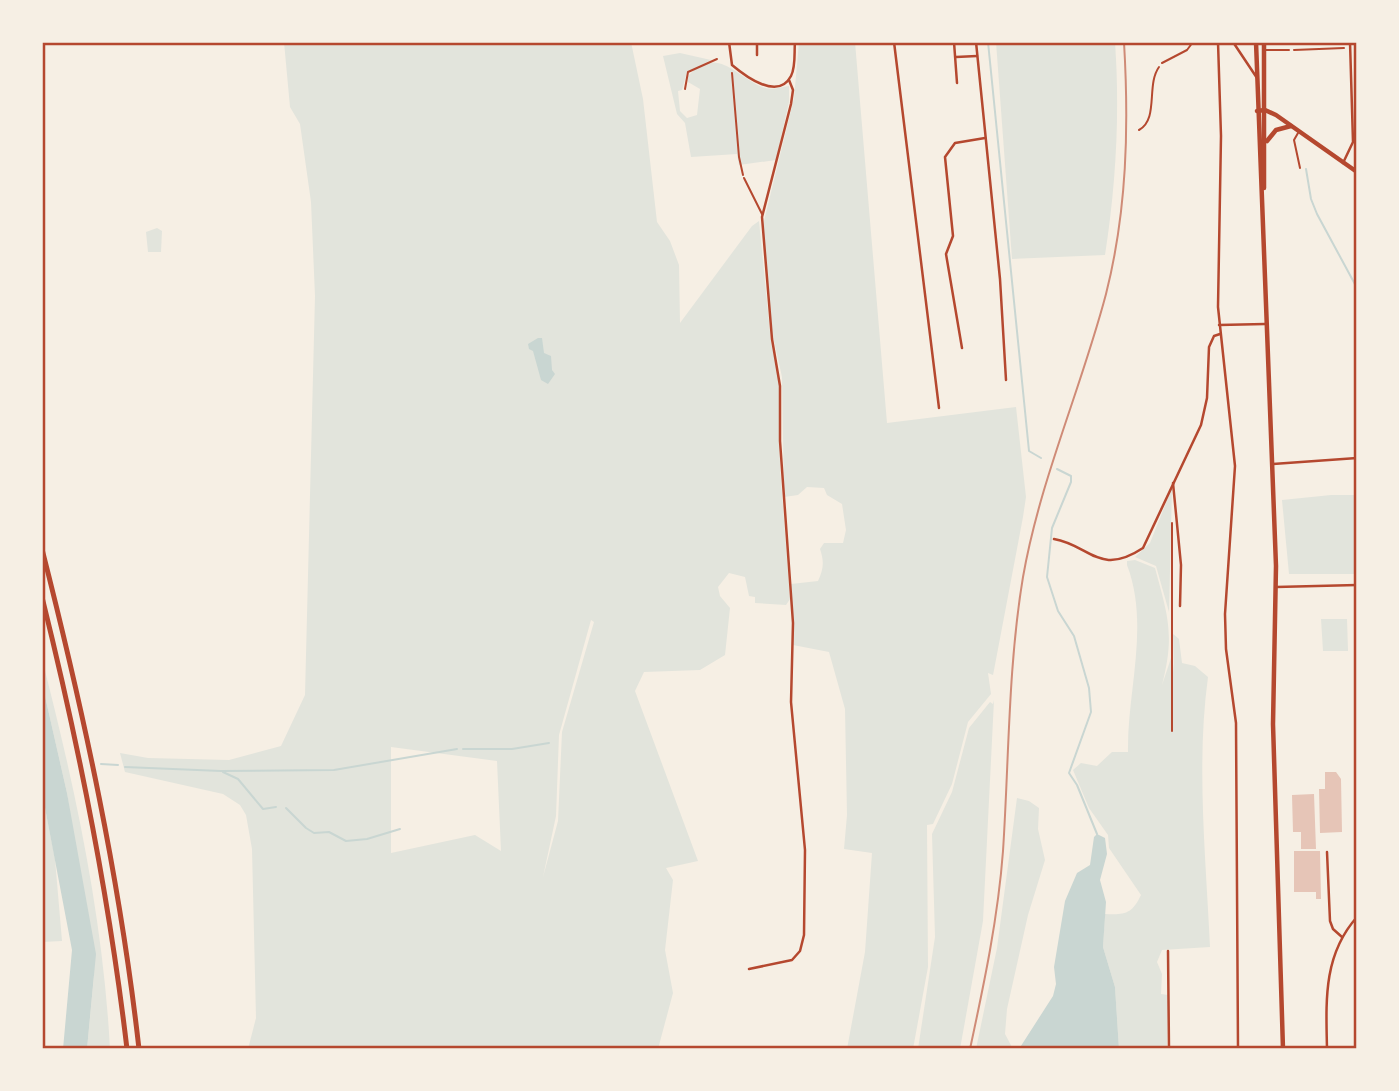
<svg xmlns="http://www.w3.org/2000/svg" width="1399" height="1091" font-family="'Alegreya Sans',sans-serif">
<rect width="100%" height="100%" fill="#f6efe4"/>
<g fill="#e2e4dc" fill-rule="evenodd">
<path d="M284 42H631L643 99 657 222 670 241 679 265 680 323 752 226 759 221 771 342 779 381 780 467 790 599 786 605 755 603V597L749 596 745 577 729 573 718 587 720 596 730 608 725 655 700 670 644 672 635 691 698 861 666 868 673 880 665 950 673 993 658 1049H248L256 1018 252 849 246 815 240 805 223 794 125 772 120 753 148 758 229 760 281 746 305 695 315 296 311 202 300 124 290 107ZM591 620 594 622 562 732 558 821 543 877 556 816 559 735ZM391 747 497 761 501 851 475 835 391 853Z"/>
<path d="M799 42H855L887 423 1016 407 1026 497 1023 517 994 670 993 675 988 673 991 694 968 722 952 784 933 824 927 825 928 967 913 1049H847L865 952 872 853 844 849 847 815 845 709 829 652 793 645 791 584 818 581C824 568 824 561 820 549L824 543H843L846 530 842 504 827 495 824 488 807 487 798 495 784 497 782 377 772 332 763 225 794 98Z"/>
<path d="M996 42H1115C1120 114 1116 184 1105 255L1012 259Z"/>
<path d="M680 53 711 60 687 72 682 90 678 91 680 111 687 118 697 115 700 89 688 82V76C716 45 735 75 762 87 772 91 780 87 789 86V102L776 160 739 165 737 154 691 157 685 123 677 114 663 56Z"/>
<polygon points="157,228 162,231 161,252 148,252 146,232"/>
<polygon points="1172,488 1169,612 1156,566 1135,557 1150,543"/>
<polygon points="1331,495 1357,495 1357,574 1289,574 1282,500"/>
<path d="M1135 560 1155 568C1168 616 1175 635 1162 685L1172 655 1174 672 1173 634 1179 639 1182 663 1195 666 1208 677C1196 765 1206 858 1210 947L1162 950 1157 962 1162 974 1161 994 1168 995 1167 1049H1119L1115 987 1103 947 1105 914C1125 915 1132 914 1141 895L1109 848 1108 835 1089 808 1073 770 1081 763 1097 766 1112 752H1128C1127 691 1150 625 1127 565V561Z"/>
<polygon points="1321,619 1347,619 1348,651 1323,651"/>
<path d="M42 659C75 787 103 917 110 1049H87L94 976 67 793 42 683Z"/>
<polygon points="994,700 983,921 960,1049 918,1049 935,937 932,834 952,792 969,728 990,702 993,704"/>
<polygon points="42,792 55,859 62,941 42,942"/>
<polygon points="1017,798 1029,801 1039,808 1038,829 1045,860 1028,915 1007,1009 1005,1034 1013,1049 976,1049 997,948"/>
</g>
<g fill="#c9d6d2">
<polygon points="538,338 542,338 544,353 551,356 552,370 555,374 548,384 541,380 533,351 529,349 528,344"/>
<polygon points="42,683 67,793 96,954 87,1049 63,1049 72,950 42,792"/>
<polygon points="1097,834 1105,838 1107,854 1100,880 1106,902 1103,947 1115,987 1119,1049 1019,1049 1053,996 1056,984 1054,967 1065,901 1077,873 1090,865 1094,837"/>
</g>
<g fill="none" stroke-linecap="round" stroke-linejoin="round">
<g stroke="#c9d6d2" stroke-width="2">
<polyline points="988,42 1029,451 1041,458"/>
<polyline points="1306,169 1311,199 1317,214 1357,288"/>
<polyline points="1057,469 1071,476 1071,482 1052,528 1047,577 1058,611 1074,636 1089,688 1091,712 1069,773 1077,785 1097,834"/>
<polyline points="463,749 512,749 549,743"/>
<polyline points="101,764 118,765"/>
<polyline points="125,767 221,771 334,770 457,749"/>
<polyline points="223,772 238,779 263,809 276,807"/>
<polyline points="286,808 306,828 314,833 329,832 346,841 367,839 400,829"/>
</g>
</g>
<g fill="#e6c5b7">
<polygon points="1325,772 1336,772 1341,779 1342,832 1320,833 1319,789 1325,789"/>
<polygon points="1314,794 1316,849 1301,849 1301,832 1293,832 1292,795"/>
<polygon points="1294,851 1320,851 1321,899 1316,899 1316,892 1294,892"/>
</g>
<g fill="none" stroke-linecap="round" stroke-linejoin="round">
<g stroke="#b5482f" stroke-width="2">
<polyline points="1294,50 1344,48"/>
<polyline points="732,73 739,157 743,175"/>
<path d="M1139 130C1159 119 1146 85 1159 67"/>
<polyline points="1172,731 1172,523"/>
</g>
<g stroke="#b5482f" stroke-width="2">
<polyline points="1266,50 1289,50"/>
<polyline points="1162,63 1187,50 1193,42"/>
<polyline points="685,89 688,72 717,59"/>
<polyline points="1298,133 1294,140 1300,168"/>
<polyline points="744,178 762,214"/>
</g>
<g stroke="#b5482f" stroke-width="2.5">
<path d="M729 42 732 65C745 76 778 101 791 76 796 67 794 52 795 42"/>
<polyline points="894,42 939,408"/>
<polyline points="954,42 957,83"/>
<polyline points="976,42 1000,279 1006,380"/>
<polyline points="1218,42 1221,136 1218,307 1235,466 1225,614 1226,649 1236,723 1238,1049"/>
<polyline points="1233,42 1257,78"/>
<polyline points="757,55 757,42"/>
<polyline points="956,57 977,56"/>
<polyline points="1343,163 1353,142 1350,42"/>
<polyline points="1219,325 1265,324"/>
<polyline points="962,348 946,254 953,236 945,157 955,143 985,138"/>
<polyline points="1273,464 1357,458"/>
<polyline points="1173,483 1181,565 1180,606"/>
<path d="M1054 539C1090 545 1099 577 1143 548L1201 425 1207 398 1209 347 1214 336 1220 334"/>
<polyline points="1276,587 1357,585"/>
<polyline points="1327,852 1330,921 1333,929 1342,937"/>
<polyline points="1168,951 1169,1049"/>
<polyline points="749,969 792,960 800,951 804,935 805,850 791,702 793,623 780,441 780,386 772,339 762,217 791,104 793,90 789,80"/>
<path d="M1327 1049C1326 1001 1323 955 1357 917"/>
</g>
<g stroke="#b5482f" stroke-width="4.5">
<polyline points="1257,111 1265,110 1276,115 1357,172"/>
<polyline points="1267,141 1276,130 1291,126"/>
</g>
<g stroke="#b5482f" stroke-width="4.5">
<polyline points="1256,42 1276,566 1273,724 1283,1049"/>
<polyline points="1264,188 1264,42"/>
</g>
<g stroke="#b5482f" stroke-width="5">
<path d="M42 549C84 714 120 880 139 1049"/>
<path d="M42 597C79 746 109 896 127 1049"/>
</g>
<path stroke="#cf8b77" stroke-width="2" d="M970 1049C984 984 998 918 1003 851 1009 760 1008 667 1023 577 1040 480 1081 389 1106 294 1127 211 1129 127 1124 42"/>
</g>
<rect width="1399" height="1091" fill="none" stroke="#f6efe4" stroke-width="88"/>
<rect x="44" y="44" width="1311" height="1003" fill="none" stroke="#b5482f" stroke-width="2.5"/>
</svg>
